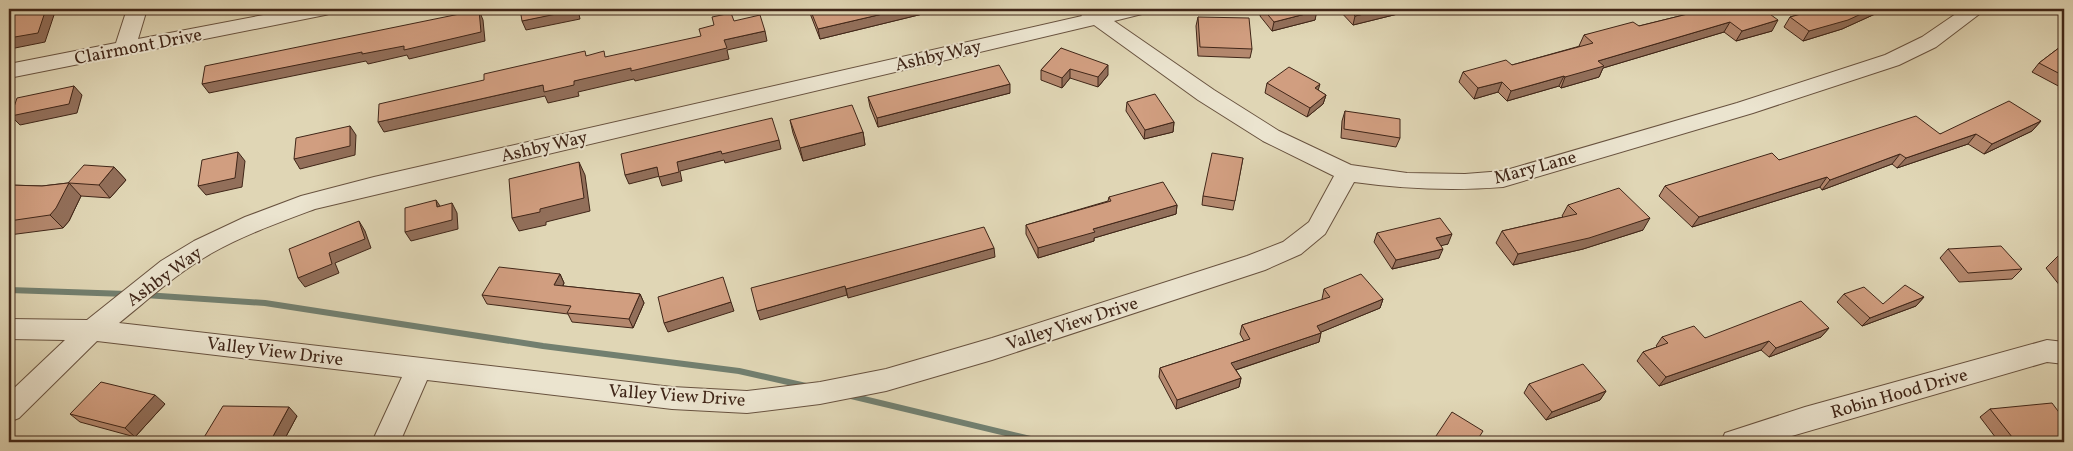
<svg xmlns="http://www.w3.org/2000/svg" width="2073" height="451" font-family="Vollkorn,serif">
<rect width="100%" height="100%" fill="#e0d6b5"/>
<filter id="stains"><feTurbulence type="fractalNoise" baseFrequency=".004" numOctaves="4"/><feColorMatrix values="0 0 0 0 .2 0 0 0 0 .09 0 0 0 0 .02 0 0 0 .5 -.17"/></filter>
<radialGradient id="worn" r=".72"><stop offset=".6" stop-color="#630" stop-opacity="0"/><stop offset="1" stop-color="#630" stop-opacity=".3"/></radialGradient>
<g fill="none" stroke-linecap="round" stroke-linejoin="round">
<g stroke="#727f6f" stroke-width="6">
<polyline points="9,290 127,294"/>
<polyline points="145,295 265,303 543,346 739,371 806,386"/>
<polyline points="847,395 1043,442"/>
</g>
<defs>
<g id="minor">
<polygon points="127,9 147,9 138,39 295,9 335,9 332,13 325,15 9,78 9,64 116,43"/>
<path d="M1083 9H1097L1101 12 1114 9H1149L1146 13 1114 21 1214 90 1279 131 1351 165 1407 173 1465 174 1503 171 1737 103 1885 55 1922 37 1963 9H1986L1936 47 1899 65 1753 113 1503 187C1452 191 1404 189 1354 182L1325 234 1301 254 1265 270 992 360 886 391 820 404 747 413 672 409 427 380 400 442H372L402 377 97 341 19 418 9 422V393L65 340 9 339V319L87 320 161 261 194 241 245 217 301 196 374 177 1082 16 1080 13ZM1094 25 1198 100 1263 141 1334 176 1309 222 1283 242 1247 256 992 338 886 369 820 382 747 391 672 387 119 323C149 299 178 272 212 253 244 235 280 222 315 209Z"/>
<polygon points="2047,340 2064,342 2064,364 2047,362 1771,442 1721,442 1725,433 1805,407"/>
</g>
</defs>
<use href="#minor" stroke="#68523f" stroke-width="2"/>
<use href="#minor" fill="#ebe4cf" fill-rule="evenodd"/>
</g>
<g fill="#b4886e" stroke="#402618">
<polygon points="809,9 943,9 820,39 811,16"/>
<polygon points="1261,9 1315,9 1315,20 1272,31 1260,16"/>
<polygon points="1338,9 1418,9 1353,25"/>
<polygon points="1708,9 1772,31 1736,41 1724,32 1603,68 1599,77 1561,88 1559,86 1507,101 1498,92 1474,99 1459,82 1463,72 1512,65 1580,46 1579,46 1584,35 1639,26"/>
<polygon points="1819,9 1886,9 1842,29 1803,41 1784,27 1790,17"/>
<polygon points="1198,17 1252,49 1250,58 1198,56 1196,26"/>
<polygon points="2064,44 2064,89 2032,72 2039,63"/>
<polygon points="1061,48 1108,75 1098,87 1070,78 1062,88 1041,80 1041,70"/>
<polygon points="1267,83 1318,90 1326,95 1323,104 1307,117 1265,93"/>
<polygon points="1010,93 878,127 870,107 868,97"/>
<polygon points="1127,102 1174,122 1173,132 1144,139 1126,111"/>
<polygon points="1345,111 1400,138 1396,147 1341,138 1342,121"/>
<polygon points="790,120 863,132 865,145 803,161 793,133"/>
<polygon points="2041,121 2032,131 1984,154 1968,144 1897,168 1892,164 1822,190 1820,187 1692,227 1659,196 1665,186 1779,160 1940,134"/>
<polygon points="1243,158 1233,210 1202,205 1203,196"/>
<polygon points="114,167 126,180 110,198 81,196 69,221 63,228 9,235 9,185 42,186 68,183"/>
<polygon points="1109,197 1177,205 1176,214 1094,238 1094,241 1038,258 1026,234 1026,225 1108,201"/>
<polygon points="1568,205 1643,230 1583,249 1513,265 1496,243 1502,231 1563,217 1562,216"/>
<polygon points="1377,233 1448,244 1441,245 1439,258 1392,269 1374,242"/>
<polygon points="1948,249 2022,269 2012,279 1959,282 1940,258"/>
<polygon points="2059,255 2064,255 2064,291 2046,268"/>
<polygon points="560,274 564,283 563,286 640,294 644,303 633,328 572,322 568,314 487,304 482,295"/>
<polygon points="1324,289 1383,299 1380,308 1321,332 1319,342 1236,370 1241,378 1239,387 1176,409 1159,377 1160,368 1244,341 1240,334 1242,325 1322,300 1322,299"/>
<polygon points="1844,294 1883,304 1924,297 1916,306 1862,326 1837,302"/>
<polygon points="1829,328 1821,337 1769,357 1761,350 1659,386 1637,361 1643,352 1657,347 1656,346 1662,337 1705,338"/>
<polygon points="1529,384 1606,391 1600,400 1546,420 1524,393"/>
<polygon points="165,404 135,437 80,422 70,414"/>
<polygon points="1990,409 2064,419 2064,442 1999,442 1980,417"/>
<polygon points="297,416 283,442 207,442 203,439"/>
</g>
<g fill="#926f5a" stroke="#402618">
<polygon points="46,9 56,9 45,42 10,49 9,47 9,38"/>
<polygon points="576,9 578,9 580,19 526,30 522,21"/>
<polygon points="904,9 943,9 820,39 818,29"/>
<polygon points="1386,9 1418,9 1353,25 1355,16"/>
<polygon points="1872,9 1886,9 1842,29 1803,41 1809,31"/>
<polygon points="479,10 483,20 485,41 409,59 407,55 368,64 366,61 209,93 202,84"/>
<polygon points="1317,11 1315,20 1272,31 1274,22"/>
<polygon points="1778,20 1772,31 1736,41 1742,31"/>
<polygon points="1730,22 1724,32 1603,68 1599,77 1561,88 1565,77 1598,61"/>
<polygon points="765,31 767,41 727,50 729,59 635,81 634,79 578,92 579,96 548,103 545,96 384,132 378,122 543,85 574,81 724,40"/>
<polygon points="1108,65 1108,75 1098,87 1098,77"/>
<polygon points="1070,69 1070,78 1062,88 1062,78"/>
<polygon points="1564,76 1559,86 1507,101 1511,91"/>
<polygon points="1502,82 1498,92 1474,99 1478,88"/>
<polygon points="1010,84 1010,93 878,127 877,118"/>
<polygon points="1320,84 1317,94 1315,88"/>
<polygon points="74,86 82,95 77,113 20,125 11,116"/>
<polygon points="1326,95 1323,104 1307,117 1310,108"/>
<polygon points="2041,121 2032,131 1984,154 1992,144"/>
<polygon points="1174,122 1173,132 1144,139 1145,130"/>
<polygon points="350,126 356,135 355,155 300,169 294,159"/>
<polygon points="863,132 865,145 803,161 800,148"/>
<polygon points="1976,134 1968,144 1897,168 1906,158"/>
<polygon points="779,140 781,149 725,163 724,160 680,171 682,181 662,186 659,177 677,162 721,151"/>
<polygon points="238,152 245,161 242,187 206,195 198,186"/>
<polygon points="1900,154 1892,164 1822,190 1830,180"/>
<polygon points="579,162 585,175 590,211 546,222 546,225 519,231 512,218 540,209"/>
<polygon points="114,167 126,180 110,198 99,185"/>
<polygon points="657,167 660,176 629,184 625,175"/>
<polygon points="1827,177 1820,187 1692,227 1699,217"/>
<polygon points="69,183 81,196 69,221 63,228 50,215"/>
<polygon points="436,200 442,209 437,207"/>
<polygon points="452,203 457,213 458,229 411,241 405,232"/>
<polygon points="1177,205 1176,214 1094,238 1094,241 1038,258 1038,248 1093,229"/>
<polygon points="1650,218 1643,230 1583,249 1513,265 1518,254"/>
<polygon points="359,221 365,231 371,248 335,263 339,273 305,287 298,278 329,253"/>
<polygon points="1452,234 1448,244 1432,248 1436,238"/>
<polygon points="994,248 995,257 848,298 846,289"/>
<polygon points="1443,249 1439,258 1392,269 1396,260"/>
<polygon points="560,274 564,283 558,295 554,285"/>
<polygon points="845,286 847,295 760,320 757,311"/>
<polygon points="640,294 644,303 633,328 629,319"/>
<polygon points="1924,297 1916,306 1862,326 1870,318"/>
<polygon points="1383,299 1380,308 1314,335 1317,326"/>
<polygon points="731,302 734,311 668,332 664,323"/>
<polygon points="1829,328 1821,337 1769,357 1776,348"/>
<polygon points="1321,333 1319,342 1229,372 1231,363"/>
<polygon points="1769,341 1761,350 1659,386 1666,377"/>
<polygon points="1241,378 1239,387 1176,409 1177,400"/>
<polygon points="1606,391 1600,400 1546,420 1552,412"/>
<polygon points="155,395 165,404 135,437 125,428"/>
<polygon points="289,407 297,416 283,442 273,442 271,440"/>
</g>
<g fill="#d19e80" stroke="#402618">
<polygon points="14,9 46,9 38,33 9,38 9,23"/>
<polygon points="520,9 576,9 576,10 522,21"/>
<polygon points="810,9 904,9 818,29"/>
<polygon points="1263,9 1315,9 1317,11 1274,22"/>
<polygon points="1348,9 1386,9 1355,16"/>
<polygon points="1708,9 1763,9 1778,20 1742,31 1730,22 1598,61 1604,66 1565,77 1564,76 1511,91 1502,82 1478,88 1463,72 1506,60 1512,65 1593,43 1584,35 1633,22 1639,26"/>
<polygon points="1819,9 1872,9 1848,20 1809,31 1790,17"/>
<polygon points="479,10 481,32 404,50 404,46 362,54 362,52 202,84 205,66"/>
<polygon points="731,13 734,21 760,15 765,31 724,40 727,48 631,71 631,68 574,81 574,85 544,92 543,85 378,122 379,104 484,80 484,74 585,51 586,56 604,51 605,57 701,36 699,29 714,25 712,17"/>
<polygon points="1198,17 1249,18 1252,49 1200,47"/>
<polygon points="2064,44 2064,76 2039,63"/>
<polygon points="1061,48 1108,65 1098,77 1070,69 1062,78 1041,70"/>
<polygon points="999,65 1010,84 877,118 868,97"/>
<polygon points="1289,67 1320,84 1315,88 1326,95 1310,108 1267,83"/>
<polygon points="74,86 69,104 11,116 17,98"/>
<polygon points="1155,94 1174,122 1145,130 1127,102"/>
<polygon points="2009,101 2041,121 1992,144 1976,134 1906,158 1900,154 1830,180 1827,177 1699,217 1665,186 1772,153 1779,160 1916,116 1940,134"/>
<polygon points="852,105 863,132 800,148 790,120"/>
<polygon points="1345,111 1400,119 1400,138 1344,129"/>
<polygon points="772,118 779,140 722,154 721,151 677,162 679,172 659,177 657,167 625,175 621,154"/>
<polygon points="350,126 350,146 294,159 296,138"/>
<polygon points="238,152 235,178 198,186 202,160"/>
<polygon points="1212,153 1243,158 1235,201 1203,196"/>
<polygon points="579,162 584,198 540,209 540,212 512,218 509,179"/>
<polygon points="84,165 114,167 99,185 69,183 56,208 50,215 9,221 9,185 42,186 68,183"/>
<polygon points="1163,182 1177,205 1093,229 1095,232 1038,248 1026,225 1111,201 1109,197"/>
<polygon points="1619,188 1650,218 1589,238 1518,254 1502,231 1577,214 1568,205"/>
<polygon points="436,200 437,207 452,203 452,220 405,232 405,208"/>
<polygon points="1440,218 1452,234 1436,238 1443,249 1396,260 1377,233"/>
<polygon points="359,221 365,239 329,253 332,264 298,278 289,249"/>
<polygon points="984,227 994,248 846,289 845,286 757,311 751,288"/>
<polygon points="2001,246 2022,269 1968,273 1948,249"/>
<polygon points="2059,255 2064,255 2064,262"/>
<polygon points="499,267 560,274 554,285 640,294 629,319 567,313 571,306 482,295"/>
<polygon points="1361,274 1383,299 1317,326 1321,333 1231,363 1241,378 1177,400 1160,368 1250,339 1242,325 1330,297 1324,289"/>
<polygon points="723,277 731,302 664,323 658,297"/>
<polygon points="1905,285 1924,297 1870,318 1844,294 1864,287 1883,304"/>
<polygon points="1801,301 1829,328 1776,348 1769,341 1666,377 1643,352 1668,343 1662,337 1694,326 1705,338"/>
<polygon points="1583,364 1606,391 1552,412 1529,384"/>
<polygon points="101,382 155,395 125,428 70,414"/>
<polygon points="2052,403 2064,419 2064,439 2016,442 1990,409"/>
<polygon points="223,406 289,407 271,440 203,439"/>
<polygon points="1452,412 1483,431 1476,442 1432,442"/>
</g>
<g text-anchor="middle" stroke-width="4" stroke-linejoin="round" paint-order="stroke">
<g font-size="18" fill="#402618" stroke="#ebe4cf">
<text transform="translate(138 46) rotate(-11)" y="6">Clairmont Drive</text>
<text transform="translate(938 55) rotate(-13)" y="6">Ashby Way</text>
<text transform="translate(544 146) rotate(-13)" y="6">Ashby Way</text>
<text transform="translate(1535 167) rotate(-15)" y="6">Mary Lane</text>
<text transform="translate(164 276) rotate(-36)" y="6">Ashby Way</text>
<text transform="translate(1072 323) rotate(-18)" y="6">Valley View Drive</text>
<text transform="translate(275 351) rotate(7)" y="6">Valley View Drive</text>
<text transform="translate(1899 393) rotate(-16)" y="6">Robin Hood Drive</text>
<text transform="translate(677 395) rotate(4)" y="6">Valley View Drive</text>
</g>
</g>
<rect width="2073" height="451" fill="none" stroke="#e0d6b5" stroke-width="30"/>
<rect x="10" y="10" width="2053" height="431" fill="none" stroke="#402618" stroke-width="2.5"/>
<rect x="15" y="15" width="2043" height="421" fill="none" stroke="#402618"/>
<rect width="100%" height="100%" filter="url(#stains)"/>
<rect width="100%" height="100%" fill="url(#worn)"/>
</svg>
